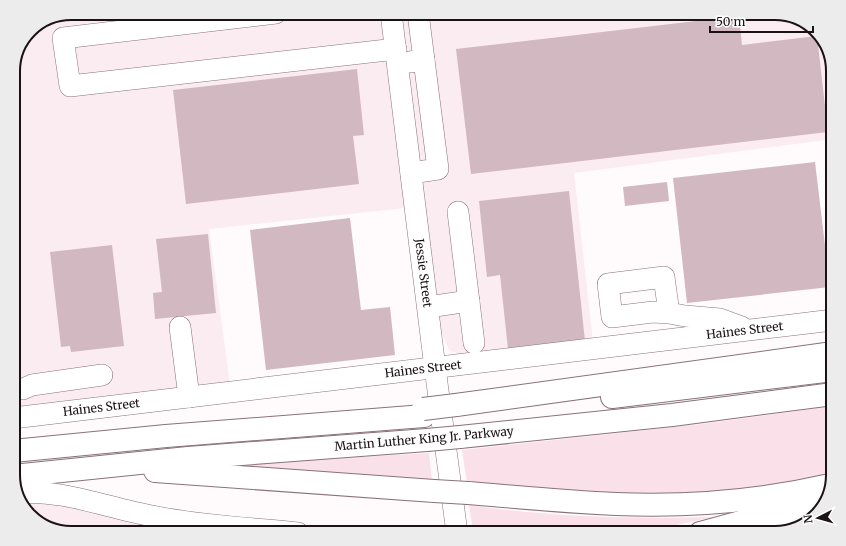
<svg xmlns="http://www.w3.org/2000/svg" width="846" height="546" font-family="Merriweather,serif">
<rect width="100%" height="100%" fill="#fffafb"/>
<g fill="#fbecf1">
<polygon points="71,13 380,13 405,208 209,229 230,385 13,411 13,67 30,30"/>
<polygon points="399,13 775,13 807,23 825,42 833,67 833,139 574,173 593,342 465,357 449,350 440,329"/>
<polygon points="19,499 236,533 71,533 39,523 21,504"/>
</g>
<g fill="#fae0e8">
<polygon points="833,406 833,476 695,499 467,484 462,450 701,424"/>
<polygon points="429,453 432,482 222,465"/>
<path d="M469 505C550 517 632 519 713 517L663 528 656 533H468V531L473 530Z"/>
</g>
<g fill="#d2b8c0">
<polygon points="739,16 742,45 817,36 828,132 471,174 456,49"/>
<polygon points="357,69 364,135 353,136 359,184 186,204 173,90"/>
<polygon points="815,162 830,287 687,303 673,178"/>
<polygon points="667,182 669,201 625,206 623,187"/>
<polygon points="569,191 585,341 508,349 500,275 487,277 479,201"/>
<polygon points="350,218 361,310 390,307 395,355 266,370 250,230"/>
<polygon points="208,234 216,313 155,319 153,293 162,292 156,239"/>
<polygon points="112,245 124,346 71,352 70,346 61,347 50,252"/>
</g>
<g fill="none" stroke-linecap="round" stroke-linejoin="round">
<defs>
<g id="minor">
<polyline points="276,13 63,38 70,86 396,49"/>
<path id="s1" d="M391 13 435 368 457 533"/>
<polyline points="410,62 424,60 418,13"/>
<polyline points="411,173 438,169 424,60"/>
<polyline points="458,212 474,343"/>
<polyline points="428,307 469,301"/>
<polyline points="669,313 664,277 608,284 612,317 653,312 669,313 685,316 720,319 742,327"/>
<polyline points="180,327 189,397"/>
<polyline points="23,389 32,385 102,375"/>
<path id="s2" d="M13 418 833 320"/>
<path d="M17 493C64 489 107 508 152 516 200 526 250 528 298 533"/>
<polyline points="747,529 815,516"/>
</g>
<g id="highway">
<polyline points="612,397 833,370"/>
<polyline points="456,405 833,353"/>
<polyline points="460,437 672,415 833,394"/>
<polyline points="13,451 166,436 424,416"/>
<polyline points="155,471 434,491"/>
<polyline points="13,476 188,458 427,440"/>
<path d="M468 493C517 497 567 502 616 504 688 507 760 501 830 485"/>
<polyline points="700,533 814,502"/>
</g>
</defs>
<use href="#minor" stroke="#897279" stroke-width="22"/>
<use href="#highway" stroke="#897279" stroke-width="24"/>
<use href="#minor" stroke="#fff" stroke-width="21"/>
<use href="#highway" stroke="#fff" stroke-width="22"/>
<defs>
<g id="highway-bridge">
<polyline points="423,409 456,405"/>
<polyline points="427,440 460,437"/>
<polyline points="434,491 468,493"/>
</g>
</defs>
<use href="#highway-bridge" stroke="#897279" stroke-width="24" stroke-linecap="butt"/>
<use href="#highway-bridge" stroke="#fff" stroke-width="22"/>
</g>
<g text-anchor="middle" stroke-width="4" stroke-linejoin="round" paint-order="stroke">
<g font-size="12" fill="#1b1215" stroke="#fff">
<text dy="4" stroke="none"><textPath href="#s1" startOffset="262">Jessie Street</textPath></text>
<text dy="4" stroke="none"><textPath href="#s2" startOffset="737">Haines Street</textPath></text>
<text dy="4" stroke="none"><textPath href="#s2" startOffset="413">Haines Street</textPath></text>
<text dy="4" stroke="none"><textPath href="#s2" startOffset="89">Haines Street</textPath></text>
<text transform="translate(424 439) rotate(-5)" y="4">Martin Luther King Jr. Parkway</text>
</g>
</g>
<path d="M0 0H846V546H0ZM71 20H775A51 51 0 0 1 826 71V475A51 51 0 0 1 775 526H71A51 51 0 0 1 20 475V71A51 51 0 0 1 71 20Z" fill="#edecec" fill-rule="evenodd"/>
<path fill="none" stroke="#1b1215" stroke-width="2" d="M71 20H775A51 51 0 0 1 826 71V475A51 51 0 0 1 775 526H71A51 51 0 0 1 20 475V71A51 51 0 0 1 71 20Z"/>
<g transform="translate(818 518) rotate(264)" stroke="#ffffff" stroke-width="3" paint-order="stroke">
<path d="M0-3L7 15L0 10L-7 15Z" fill="#1b1215"/>
<text y="-6" font-size="11" font-weight="bold" text-anchor="middle" fill="#1b1215">N</text>
</g>
<path d="M710 26v6h103v-6" fill="none" stroke="#1b1215" stroke-width="2"/>
<text x="716" y="26" font-size="12" fill="#1b1215" stroke="#ffffff" stroke-width="3" paint-order="stroke">50 m</text>
</svg>
